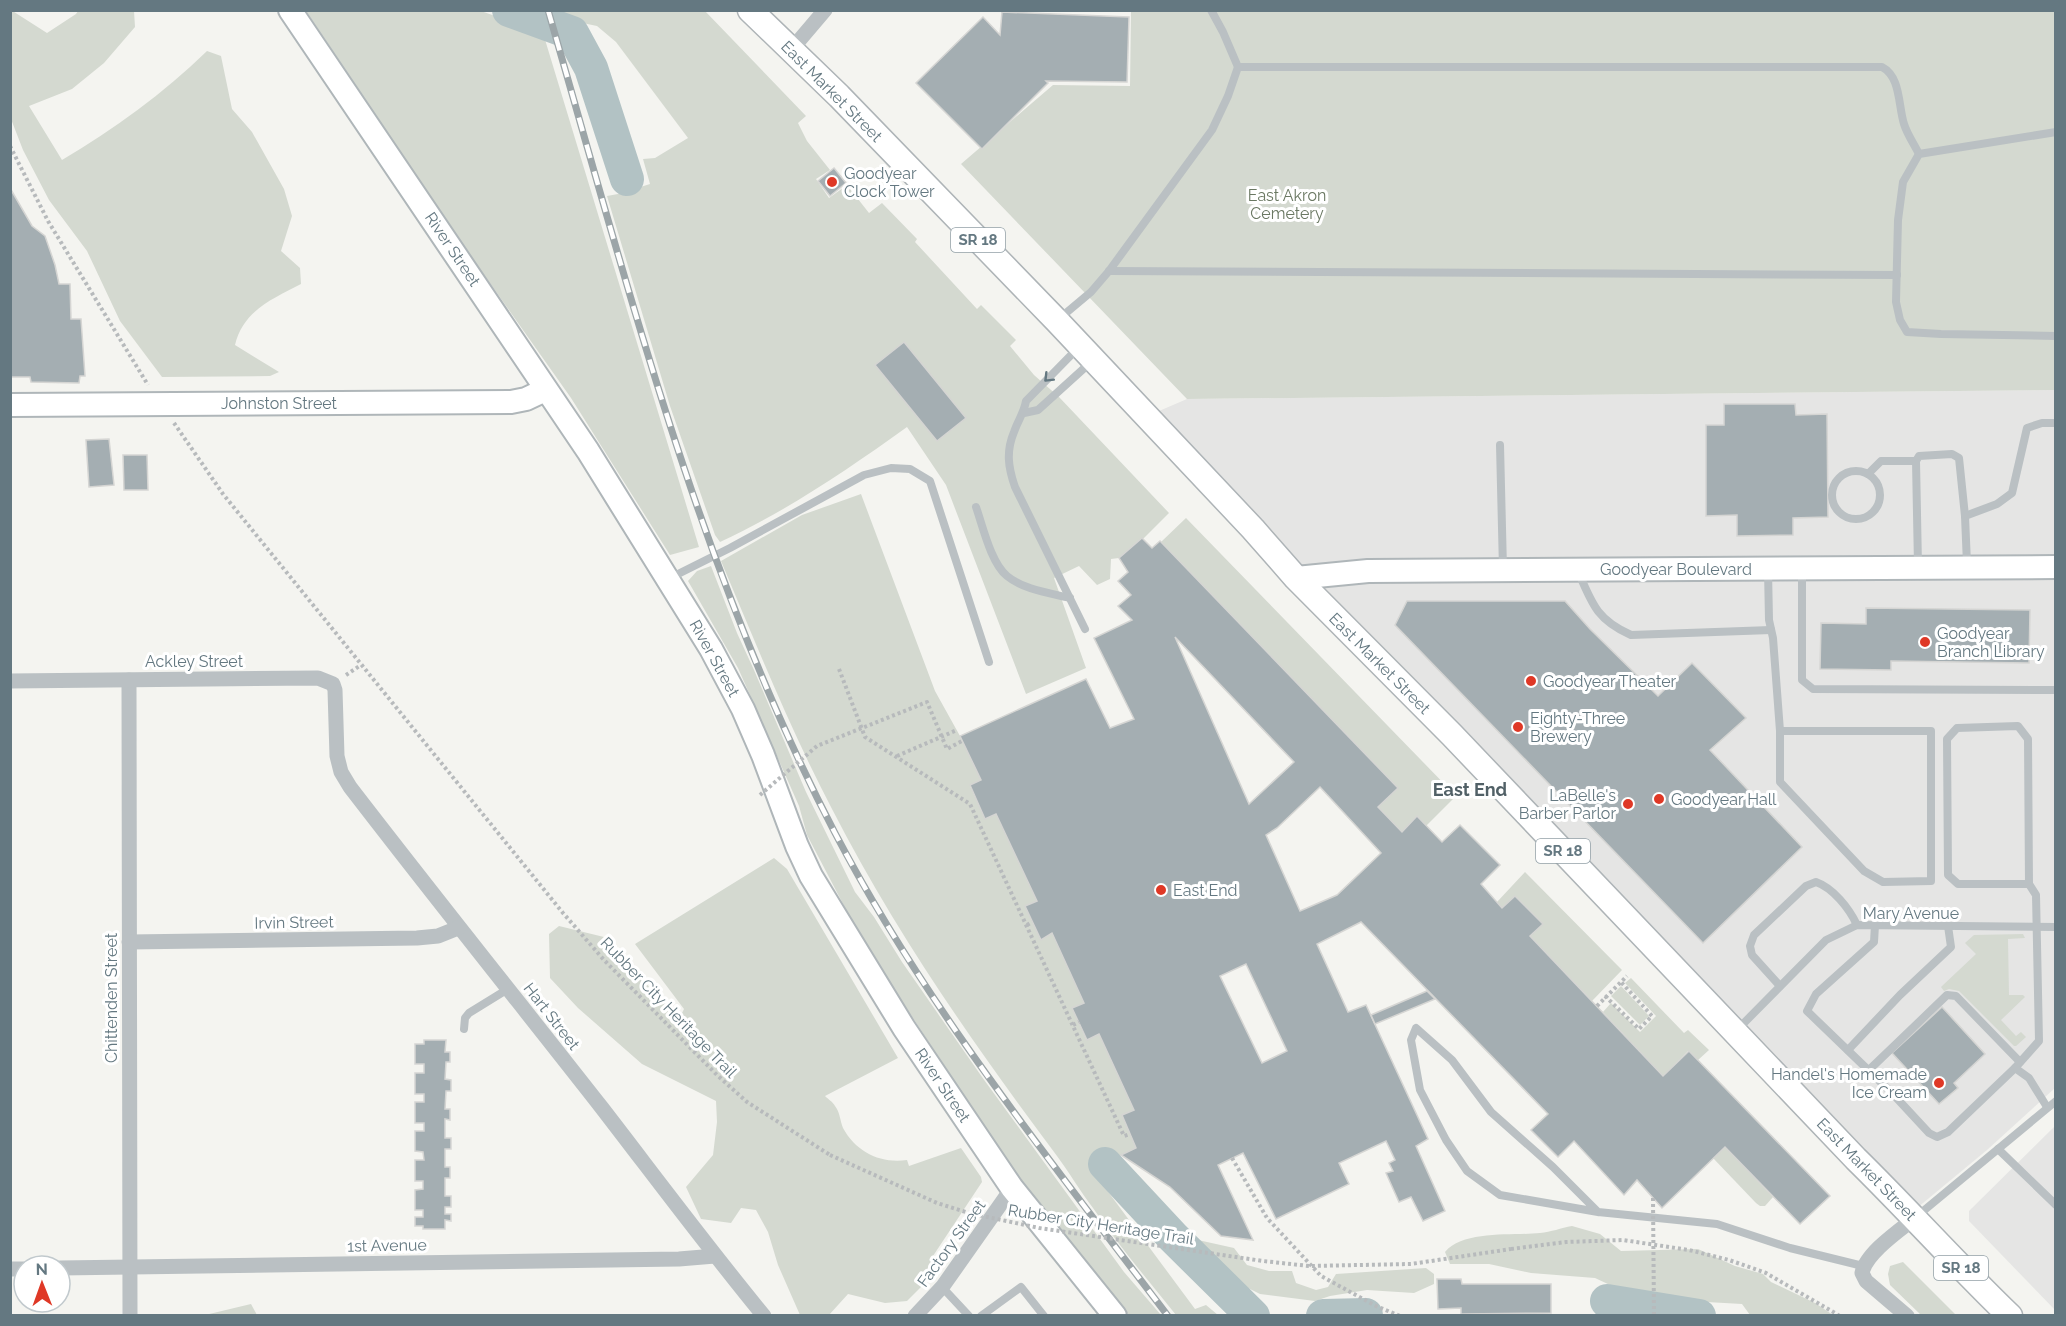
<svg xmlns="http://www.w3.org/2000/svg" width="2066" height="1326" font-family="Raleway,sans-serif">
<rect width="100%" height="100%" fill="#f4f4f0"/>
<g fill="#e5e5e4">
<polygon points="2055,390 2055,563 1296,572 1152,414 1187,399"/>
<polygon points="2055,578 2055,1088 1987,1150 1917,1208 1315,586 1371,581"/>
<polygon points="2055,1126 2055,1310 1969,1221 1969,1211"/>
</g>
<g fill="#d4d9d0">
<path d="M11 10 47 33 76 14 78 11H134L135 27 104 63 72 89 29 106 62 160C114 129 163 94 207 51L221 56 232 109 252 132 284 189 292 216 281 251 300 268 301 284C272 299 243 311 235 345L279 372 270 376 162 377 120 321 87 251 49 200 23 150 11 119Z"/>
<polygon points="306,11 481,11 543,33 699,547 670,555 571,398 463,245"/>
<path d="M558 11H705L806 116 798 123 807 141 830 170 816 179 829 198 847 185 869 213 882 203 917 239 915 242 977 309 981 305 1016 340 1010 346 1034 375 1059 397 1169 513 1143 539 1142 538 1119 558 1111 559 1110 579 1097 585 1079 566 1054 578 1086 668 1026 694 946 485 907 427C847 470 787 511 720 542L715 535 670 406 607 196 618 194 650 184 643 159 655 158 688 138 616 42 597 26 573 21 560 15Z"/>
<polygon points="1131,11 2055,11 2055,390 1187,399 961,164 1053,85 1130,86"/>
<path d="M861 494 935 691 960 736 981 780 970 786 985 819 996 814 1037 901 1025 906 1041 940 1052 933 1084 1003 1072 1008 1086 1039 1099 1034 1134 1110 1122 1115 1136 1148 1092 1170 1195 1309 1206 1305 1218 1315H1176C1148 1280 1118 1245 1093 1208 1080 1191 1069 1172 1057 1156 974 1045 895 932 832 809 790 729 756 644 721 561L802 515Z"/>
<polygon points="1186,518 1456,796 1426,826 1417,816 1402,832 1378,807 1398,788 1161,542"/>
<polygon points="711,566 737,633 754,670 806,792 855,892 874,917 902,962 982,1077 1124,1272 1161,1315 1129,1315 1039,1209 864,944 807,835 799,806 738,668 688,581 697,571"/>
<path d="M774 858 787 869 898 1058 825 1096C828 1099 833 1102 835 1106 840 1112 840 1121 843 1128 856 1152 881 1164 907 1160L909 1166 961 1148 981 1177 982 1182 931 1259 933 1275 907 1301 885 1303 848 1294 829 1315H800L778 1265 768 1232 756 1210 741 1208 731 1223 701 1219 686 1187 713 1155 717 1122 716 1101 642 1064 578 1008 550 978 549 934 559 926 608 938 649 987 682 1013 684 1009 635 944Z"/>
<polygon points="1525,872 1622,970 1592,1001 1530,936 1542,924 1515,896 1502,908 1497,902"/>
<polygon points="2023,934 2025,938 2008,939 2009,995 2023,995 2025,997 2001,1020 2016,1036 2021,1032 2026,1037 2016,1046 2014,1046 1959,991 1949,989 1944,991 1941,987 1976,954 1965,943 1974,935"/>
<polygon points="1631,978 1684,1033 1688,1030 1709,1050 1698,1060 1688,1051 1663,1076 1603,1012 1611,1003 1640,1032 1656,1016 1625,983"/>
<polygon points="1621,986 1649,1016 1640,1025 1611,996"/>
<polygon points="1725,1147 1773,1197 1765,1206 1760,1206 1756,1203 1713,1158"/>
<path d="M1572 1226 1600 1234 1621 1251 1698 1249 1735 1266 1763 1274 1771 1282 1815 1303 1833 1315H1750L1742 1304 1689 1301 1659 1294 1625 1292 1595 1278 1531 1273 1489 1264H1450L1445 1252C1464 1230 1512 1236 1540 1233 1551 1232 1561 1228 1572 1226Z"/>
<polygon points="1198,1240 1234,1248 1247,1265 1269,1271 1292,1271 1296,1283 1316,1290 1328,1287 1336,1274 1426,1268 1434,1274 1434,1284 1414,1293 1367,1290 1330,1296 1315,1301 1260,1294 1224,1276 1207,1263"/>
<polygon points="1903,1262 1956,1315 1921,1315 1890,1285 1888,1274 1890,1266"/>
<polygon points="251,1304 257,1315 205,1315"/>
</g>
<g fill="none" stroke-linecap="round" stroke-linejoin="round">
<g stroke="#b2c2c4" stroke-width="34">
<polyline points="509,10 572,33 591,68 627,179"/>
<polyline points="1105,1164 1173,1237 1253,1316"/>
<polyline points="1607,1301 1699,1316"/>
<polyline points="1323,1316 1366,1315"/>
</g>
</g>
<g fill="#a4aeb2" stroke="#d5d5d3" stroke-width="1.5" fill-rule="evenodd">
<polygon points="1002,12 1129,17 1127,82 1046,81 1048,83 982,149 916,83 983,17 1000,35"/>
<polygon points="834,168 846,183 830,196 818,181"/>
<polygon points="10,188 32,226 45,236 55,265 59,284 70,284 71,319 81,319 85,376 80,376 79,383 31,382 30,377 10,377"/>
<polygon points="904,342 966,418 937,441 875,365"/>
<polygon points="1724,404 1795,404 1796,415 1827,414 1828,517 1793,518 1793,535 1737,536 1737,515 1706,516 1706,425 1724,425"/>
<polygon points="109,439 114,485 89,487 86,440"/>
<polygon points="123,455 147,455 148,490 124,490"/>
<path d="M1142 538 1152 548 1160 541 1161 542 1398 788 1378 807 1402 832 1417 816 1442 842 1460 825 1500 865 1481 884 1502 908 1515 896 1543 924 1530 936 1663 1076 1689 1051 1830 1196 1800 1224 1725 1147 1662 1208 1637 1180 1624 1195 1574 1141 1558 1157 1531 1130 1548 1114 1361 922 1317 944 1348 1012 1366 1005 1428 1139 1416 1146 1445 1211 1423 1221 1411 1197 1399 1202 1386 1173 1393 1171 1389 1163 1395 1160 1386 1141 1339 1163 1349 1184 1276 1219 1243 1153 1218 1165 1253 1240 1221 1236 1170 1187 1121 1155 1136 1148 1122 1115 1134 1110 1099 1034 1087 1040 1072 1008 1084 1003 1052 933 1041 940 1025 906 1037 901 996 814 985 819 970 785 981 780 960 736 1086 679 1110 728 1134 719 1094 638 1132 620 1118 606 1131 595 1118 581 1128 572 1119 558ZM1175 637 1294 762 1249 804ZM1320 787 1381 853 1337 895 1300 911 1266 835 1277 828ZM1246 964 1287 1051 1262 1063 1220 976Z"/>
<polygon points="1407,601 1565,601 1590,629 1658,696 1692,663 1746,718 1710,750 1802,847 1703,943 1395,625"/>
<polygon points="1866,608 2030,610 2029,663 1891,661 1891,670 1820,669 1821,623 1866,624"/>
<polygon points="1427,991 1435,999 1375,1024 1371,1015"/>
<polygon points="1942,1007 1985,1054 1954,1083 1958,1088 1939,1104 1892,1053"/>
<polygon points="424,1040 446,1040 445,1052 450,1052 450,1062 446,1062 445,1079 451,1080 451,1091 446,1091 445,1109 450,1109 450,1120 445,1119 445,1138 451,1138 451,1149 445,1149 445,1167 450,1167 450,1178 445,1178 445,1196 451,1196 451,1207 445,1207 445,1214 451,1214 451,1221 445,1220 445,1229 423,1229 423,1226 415,1226 415,1217 423,1217 423,1210 415,1210 415,1190 423,1189 423,1181 415,1181 415,1160 424,1160 423,1152 415,1151 415,1131 424,1131 424,1123 415,1123 415,1102 424,1102 424,1094 415,1094 415,1073 424,1073 424,1064 415,1064 415,1044 424,1044"/>
<polygon points="1437,1279 1461,1279 1462,1284 1551,1284 1551,1313 1461,1314 1461,1308 1438,1309"/>
</g>
<g fill="none" stroke-linecap="round" stroke-linejoin="round">
<defs>
<g id="secondary">
<polyline points="290,10 588,451 711,649 743,709 763,755 797,846 811,876 904,1028 1012,1188 1115,1316"/>
<polyline points="10,405 511,402 526,399 545,390"/>
<polyline points="1296,578 1368,571 2056,567"/>
</g>
<path id="primary" d="M750 10 839 96 1057 321 1253 529 1296 578 1452 735 1856 1159C1908 1210 1957 1265 2010 1316"/>
</defs>
<use href="#secondary" stroke="#afb6b9" stroke-width="26"/>
<use href="#primary" stroke="#aeb4b7" stroke-width="27"/>
<g stroke="#b7babc" stroke-width="4" stroke-dasharray="3 3" stroke-linecap="butt">
<polyline points="10,146 48,221 148,385"/>
<polyline points="174,423 223,494 563,913 604,960 717,1075 747,1102 830,1155"/>
<polyline points="839,669 865,737 970,804 1124,1136 1130,1134"/>
<polyline points="346,675 361,665"/>
<polyline points="897,756 957,730"/>
<polyline points="1027,925 1032,922"/>
<polyline points="1605,996 1639,1029 1652,1016 1621,982"/>
<polyline points="1597,1006 1627,976"/>
<polyline points="1073,1025 1079,1022"/>
<polyline points="1232,1158 1267,1218 1321,1276 1376,1306 1400,1316"/>
<polyline points="1511,1249 1566,1242 1623,1240 1689,1250 1729,1260 1766,1273 1840,1316"/>
</g>
<g stroke="#bac0c3" stroke-width="8">
<polyline points="1211,10 1223,32 1238,67"/>
<polyline points="2056,132 1919,154 1903,182 1898,220 1896,302 1900,320 1907,332 1941,334 2056,336"/>
<polyline points="1109,271 1897,275"/>
<path d="M1060 318 1091 292 1109 271 1212 130 1228 96 1238 67H1882C1901 77 1898 105 1904 124 1907 134 1914 144 1919 154"/>
<path d="M1079 347 1026 401C1024 413 1018 420 1014 432 1006 451 1008 467 1015 487L1085 629"/>
<polyline points="1024,413 1038,410 1091,362"/>
<polyline points="1500,445 1503,569"/>
<circle cx="1856" cy="495" r="24"/>
<polyline points="1868,474 1881,461 1916,461"/>
<path d="M976 507C983 527 991 563 1007 576 1024 590 1050 593 1070 598"/>
<polyline points="1967,564 1965,516 1997,504 2012,493 2027,428 2042,423 2056,423"/>
<polyline points="1918,566 1916,461 1919,456 1952,454 1959,458 1965,516"/>
<polyline points="1768,570 1769,620 1773,638 1780,731 1780,782 1864,871 1883,882 1931,881 1931,731 1780,731"/>
<polyline points="1802,570 1802,680 1813,689 2056,690"/>
<path d="M1578 571C1592 604 1597 620 1631 635L1771 630"/>
<polyline points="670,578 730,548 864,475 891,468 910,469 930,481 989,662"/>
<polyline points="1875,925 1874,942 1816,994 1807,1011 1891,1092 1929,1133 1937,1137 1948,1132 2015,1068 2029,1078 2047,1107"/>
<path d="M1780 986 1752 955 1750 946 1754 935 1806 886 1816 882C1833 888 1849 908 1857 925"/>
<polyline points="464,1029 465,1018 469,1013 508,989"/>
<polyline points="1737,1030 1826,940 1857,925 2056,927"/>
<polyline points="1848,1050 1900,995 1951,947 1948,926"/>
<polyline points="2015,1068 2039,1041 2036,895 2029,884 1958,884 1948,875 1947,739 1957,728 2018,726 2028,739 2029,884"/>
<polyline points="1869,1070 1947,995 1956,996 2020,1062"/>
<polyline points="1998,1149 2056,1205"/>
<polyline points="1598,1212 1553,1167 1491,1112 1452,1060 1416,1028 1411,1040 1420,1090 1446,1140 1467,1171 1500,1195 1598,1212 1717,1224 1790,1248 1863,1266"/>
<polyline points="1916,1217 2056,1101"/>
<polyline points="942,1287 969,1316"/>
<polyline points="981,1316 1021,1287 1044,1316"/>
</g>
<g stroke="#bac0c3" stroke-width="15">
<polyline points="791,50 825,10"/>
<polyline points="129,680 130,1316"/>
<path d="M10 681 318 678 333 684 335 690 337 756 341 772 350 787C433 895 518 1001 602 1108 656 1178 708 1248 764 1316"/>
<polyline points="129,942 417,938 438,936 458,928"/>
<polyline points="60,1268 679,1259 715,1256"/>
<polyline points="10,1269 24,1269"/>
<polyline points="915,1316 943,1286 1012,1188"/>
<path d="M1907 1316 1866 1281 1862 1273C1866 1253 1900 1230 1915 1218"/>
</g>
<use href="#secondary" stroke="#fff" stroke-width="22"/>
<use href="#primary" stroke="#fff" stroke-width="24"/>
<defs>
<path id="rail" d="M548 10C629 289 700 574 835 833 926 1007 1050 1160 1168 1316"/>
</defs>
<use href="#rail" stroke="#9ca5a8" stroke-width="7"/>
<use href="#rail" stroke="#fff" stroke-width="4.5" stroke-dasharray="14" stroke-linecap="butt"/>
<g stroke="#b7babc" stroke-width="4" stroke-dasharray="3 3" stroke-linecap="butt">
<polyline points="760,795 817,746 927,702 947,749 962,741"/>
<polyline points="830,1155 937,1203 969,1213 1039,1228 1263,1261 1309,1266 1411,1264 1511,1249"/>
<polyline points="1653,1198 1654,1316"/>
</g>
</g>
<defs><path id="oneway-chevron" d="M-2-3.5L2.5 0L-2 3.5" fill="none" stroke-width="1.6" stroke-linecap="round" stroke-linejoin="round" transform="scale(1.5)"/></defs>
<use stroke="#647881" href="#oneway-chevron" transform="translate(1048 378) rotate(135)"/>
<g fill="#df3826" stroke="#fff" stroke-width="2">
<circle cx="832" cy="182" r="6"/>
<circle cx="1925" cy="642" r="6"/>
<circle cx="1531" cy="681" r="6"/>
<circle cx="1518" cy="727" r="6"/>
<circle cx="1659" cy="799" r="6"/>
<circle cx="1628" cy="804" r="6"/>
<circle cx="1161" cy="890" r="6"/>
<circle cx="1939" cy="1083" r="6"/>
</g>
<g text-anchor="middle" stroke-width="6" stroke-linejoin="round" paint-order="stroke">
<g fill="#fff" stroke="#92a0a7" stroke-width="1.5">
<rect x="951" y="228" width="54" height="24" rx="4.5"/>
<rect x="1536" y="839" width="54" height="24" rx="4.5"/>
<rect x="1934" y="1256" width="54" height="24" rx="4.5"/>
</g>
<g font-size="15" font-weight="bold" fill="#647881">
<text x="978" y="245">SR 18</text>
<text x="1563" y="856">SR 18</text>
<text x="1961" y="1273">SR 18</text>
</g>
<g font-size="16" fill="#647881" stroke="#fff">
<text transform="translate(832 91) rotate(45)" y="6">East Market Street</text>
<text transform="translate(453 249) rotate(56)" y="6">River Street</text>
<text x="279" y="409">Johnston Street</text>
<text x="1676" y="575">Goodyear Boulevard</text>
<text transform="translate(715 658) rotate(61)" y="6">River Street</text>
<text x="194" y="667">Ackley Street</text>
<text transform="translate(1380 663) rotate(45)" y="6">East Market Street</text>
<text x="1911" y="919">Mary Avenue</text>
<text transform="translate(294 922) rotate(-1)" y="6">Irvin Street</text>
<text transform="translate(111 998) rotate(-90)" y="6">Chittenden Street</text>
<text transform="translate(669 1007) rotate(46)" y="6">Rubber City Heritage Trail</text>
<text transform="translate(552 1016) rotate(52)" y="6">Hart Street</text>
<text transform="translate(943 1085) rotate(56)" y="6">River Street</text>
<text transform="translate(1867 1169) rotate(46)" y="6">East Market Street</text>
<text transform="translate(1101 1224) rotate(9)" y="6">Rubber City Heritage Trail</text>
<text transform="translate(951 1243) rotate(-54)" y="6">Factory Street</text>
<text transform="translate(387 1245) rotate(-1)" y="6">1st Avenue</text>
</g>
<g font-size="16" fill="#647881" stroke="#fff" text-anchor="start">
<text x="844" y="179">Goodyear<tspan x="844" dy="18">Clock Tower</tspan></text>
<text x="1937" y="639">Goodyear<tspan x="1937" dy="18">Branch Library</tspan></text>
<text x="1543" y="687">Goodyear Theater</text>
<text x="1530" y="724">Eighty-Three<tspan x="1530" dy="18">Brewery</tspan></text>
<text x="1616" y="801" text-anchor="end">LaBelle's<tspan x="1616" dy="18">Barber Parlor</tspan></text>
<text x="1671" y="805">Goodyear Hall</text>
<text x="1173" y="896">East End</text>
<text x="1927" y="1080" text-anchor="end">Handel's Homemade<tspan x="1927" dy="18">Ice Cream</tspan></text>
</g>
<g font-size="16" fill="#6a7862" stroke="#fff">
<text x="1287" y="201">East Akron<tspan x="1287" dy="18">Cemetery</tspan></text>
</g>
<g font-size="18" font-weight="bold" fill="#516066" stroke="#fff">
<text x="1470" y="796">East End</text>
</g>
</g>
<rect width="2066" height="1326" fill="none" stroke="#647881" stroke-width="24"/>
<g transform="translate(42 1284) rotate(359)"><circle r="28" fill="#ffffff" stroke="#c1c9cd" stroke-width="1.5"/>
<path d="M0-4.5L10 22L0 15L-10 22Z" fill="#df3826"/>
<text y="-9" font-size="16" font-weight="bold" text-anchor="middle" fill="#647881">N</text>
</g>
</svg>
